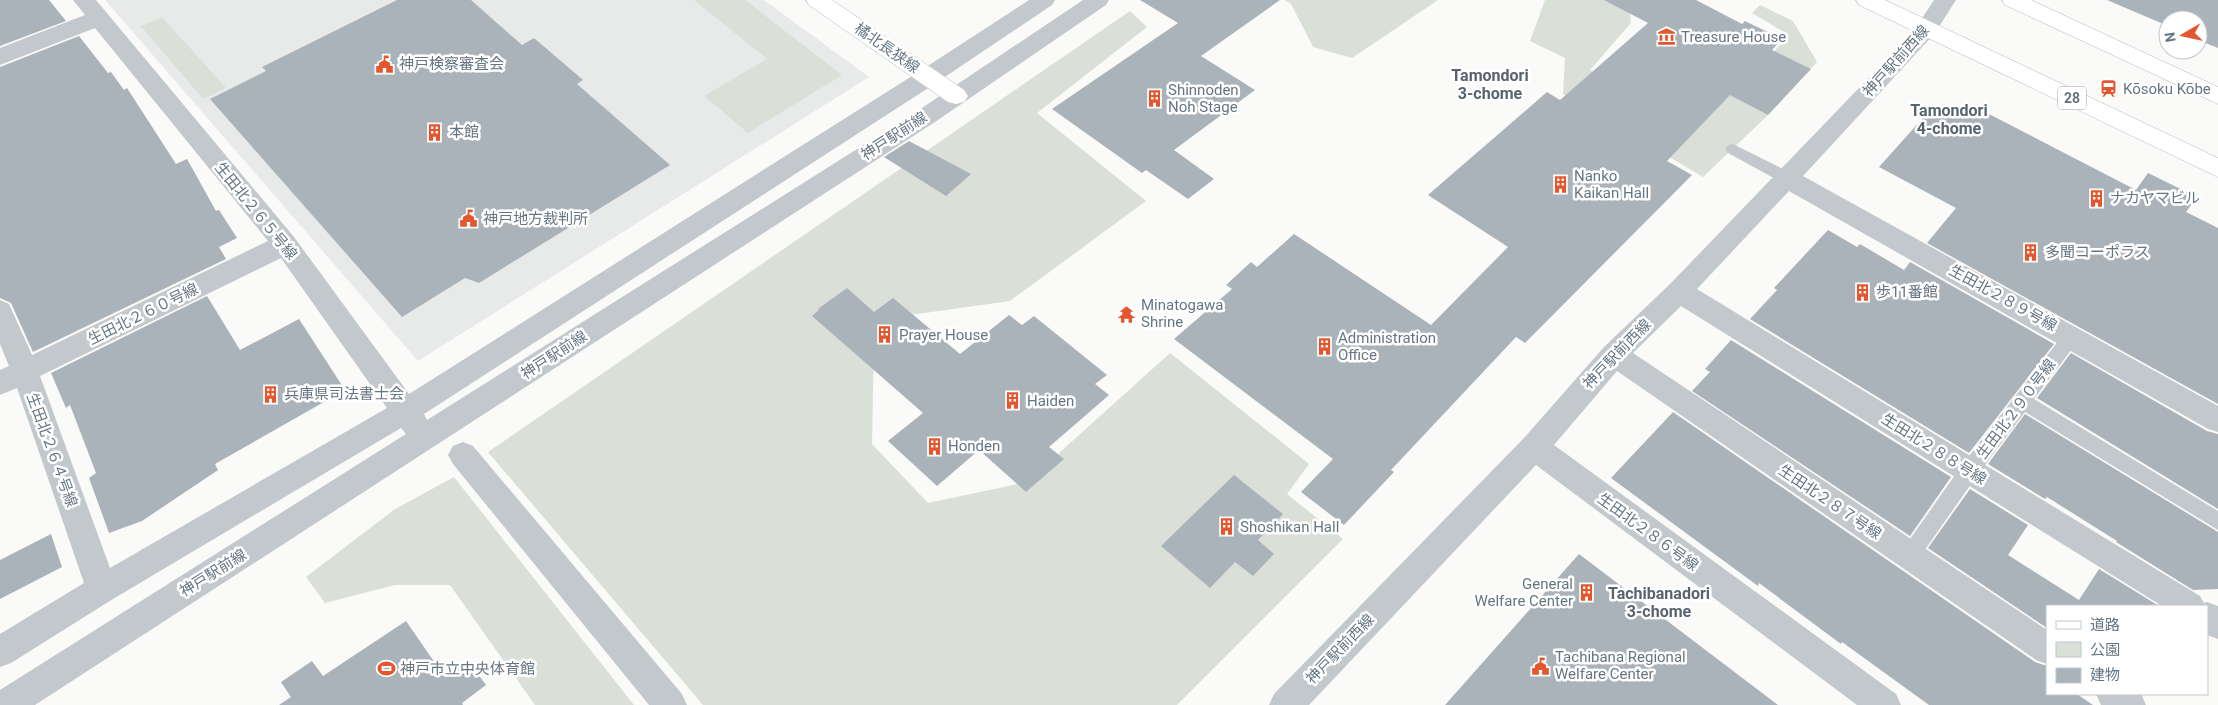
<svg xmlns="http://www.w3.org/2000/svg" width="2218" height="705" font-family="Roboto,'Noto Sans JP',sans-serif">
<rect width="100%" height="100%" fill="#fafaf8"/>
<polygon fill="#e8e9e9" points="105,0 764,0 869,77 418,361"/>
<g fill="#dadfd7">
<polygon points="696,0 745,0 842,75 748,133 704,96 767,59 695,1"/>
<polygon points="1285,0 1438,0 1352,58 1313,47 1291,4"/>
<polygon points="1545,0 1629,0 1631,23 1590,70 1649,103 1756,71 1789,35 1752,13 1760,5 1793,21 1817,62 1768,115 1703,177 1563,94 1565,58 1530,41"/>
<polygon points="1130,11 1147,27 1037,113 1146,201 1010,301 910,315 874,341 872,444 928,503 1027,482 1170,353 1309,464 1287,494 1343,539 1177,705 703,705 488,452"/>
<polygon points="162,17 226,88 203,99 141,26"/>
<polygon points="454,477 634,705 535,705 450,585 395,585 325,603 306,577 395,509"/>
</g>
<g fill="#aab3b9">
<polygon points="0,0 49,0 66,21 0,46"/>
<polygon points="397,0 471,0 522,45 534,38 583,80 577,84 670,165 479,283 465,278 402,317 210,99 266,71 262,67"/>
<polygon points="1140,0 1280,0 1201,56 1255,90 1174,150 1214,179 1188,199 1146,170 1142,173 1052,109 1178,23"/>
<polygon points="1604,0 1696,0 1742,24 1745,21 1782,39 1772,50 1811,69 1768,115 1730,95 1667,161 1692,175 1525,343 1516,337 1391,470 1394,472 1344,525 1301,492 1333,459 1174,339 1232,289 1226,285 1251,262 1257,267 1294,234 1431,325 1508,247 1428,195 1547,92 1560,100 1648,23"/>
<polygon points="2107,0 2218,0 2218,48 2198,40 2198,20 2168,20 2168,26"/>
<polygon points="79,36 108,73 111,72 124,90 127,88 176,164 187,159 216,211 219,210 237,238 219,247 226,259 33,352 11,303 0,298 0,67"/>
<polygon points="1930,110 1989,114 2136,190 2148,173 2197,197 2186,212 2218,228 2218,404 1927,243 1956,208 1879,167"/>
<polygon points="909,141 971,174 946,196 884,157"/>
<polygon points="1828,230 1857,247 1860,244 1904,270 1910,262 2054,344 1969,453 1750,319 1777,290 1774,288"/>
<polygon points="847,288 874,312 893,298 960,354 1009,315 1022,325 1034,316 1107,375 1095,384 1109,395 1049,447 1064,459 1026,492 979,450 937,486 888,441 923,413 812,316 819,310 818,309"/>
<polygon points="207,296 240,350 299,319 345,390 215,464 218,470 142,521 109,533 89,478 96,473 70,405 66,408 51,373"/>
<polygon points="1731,340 1951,477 1910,536 1692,391 1710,372 1705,369"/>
<polygon points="2071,353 2207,431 2218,434 2218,509 2037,398"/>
<polygon points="1673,412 2035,662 2047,666 2047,694 2077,694 2093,705 1929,705 1842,642 1841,644 1759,583 1758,586 1611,478"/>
<polygon points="2025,414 2218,532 2218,589 2193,590 2116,542 2117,541 2047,497 2045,499 1988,464"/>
<polygon points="1234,475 1283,514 1258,540 1274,554 1253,576 1235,562 1210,588 1161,546"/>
<polygon points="1970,489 2028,525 2008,555 2079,600 2099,569 2159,606 2047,606 2047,628 1928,548"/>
<polygon points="51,534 62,567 0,599 0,560"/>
<polygon points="1579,554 1778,705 1445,705"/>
<polygon points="406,621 444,676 467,659 486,685 462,703 463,705 279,705 291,697 281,682 312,661 323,676"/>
</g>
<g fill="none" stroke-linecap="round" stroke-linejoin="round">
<defs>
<polygon id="secondary" points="806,0 832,0 964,90 968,96 964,102 956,104 948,102 809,5"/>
<g id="highway">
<polygon points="1856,0 1885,0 2218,158 2218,177 1859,5"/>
<polygon points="2002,0 2031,0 2218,87 2218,104 2005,5"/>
</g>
</defs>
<use href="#secondary" stroke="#b3babf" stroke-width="1"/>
<use href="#highway" stroke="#b4b9bd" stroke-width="1"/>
<g fill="#c3c8cc" fill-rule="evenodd">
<polygon points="1733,144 1793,174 1795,178 1793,182 1787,184 1781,182 1728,153 1725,149 1728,145"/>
<polygon points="2072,329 2078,331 2081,336 2078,341 2034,399 2218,511 2218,530 2025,412 1976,477 1917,561 1910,564 1903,561 1900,555 1903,549 1962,465 2066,331"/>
</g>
<g fill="#c3c8cc" fill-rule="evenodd">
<path d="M73 0H96L294 237 409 394 920 71 1029 0H1055L1052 5 936 83 424 414 427 420 919 110 1083 0H1109L1106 5 935 122 35 705H0V690L406 434 401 428 113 599 11 663 0 667V634L84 583 17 388 0 395V370L9 366 0 344V300L9 304 32 355 268 241 95 28 0 65V48L85 15ZM281 258 387 408 110 568 40 376Z"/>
<polygon points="1934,0 1956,0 1935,33 1803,176 2218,406 2218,432 2208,429 1789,191 1697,289 2200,596 2204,603 2207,602 2218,606 2218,639 2207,635 2207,606 2162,606 1681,306 1633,353 2047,630 2047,664 2036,660 1617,371 1554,445 1896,694 1901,705 1857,705 1536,465 1309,705 1269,705 1274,694 1524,438 1604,347 1670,284 1885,61 1919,23"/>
<polygon points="463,442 473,446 682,694 687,705 649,705 453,464 448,455 453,446"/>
<polygon points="2096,694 2141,694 2146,705 2101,705"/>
</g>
<use href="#secondary" fill="#fff" fill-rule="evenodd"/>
<use href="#highway" fill="#fff" fill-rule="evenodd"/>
</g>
<defs>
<symbol id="museum-bare" viewBox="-9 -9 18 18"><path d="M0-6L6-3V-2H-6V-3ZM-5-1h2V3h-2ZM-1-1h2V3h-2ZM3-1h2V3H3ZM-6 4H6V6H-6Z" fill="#e4572e" stroke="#fff" stroke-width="2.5" paint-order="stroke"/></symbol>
<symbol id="civic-bare" viewBox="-9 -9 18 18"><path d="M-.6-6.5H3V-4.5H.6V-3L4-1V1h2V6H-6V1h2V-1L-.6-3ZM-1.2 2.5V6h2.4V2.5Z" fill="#e4572e" stroke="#fff" stroke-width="2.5" paint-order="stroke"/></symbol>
<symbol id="station-bare" viewBox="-9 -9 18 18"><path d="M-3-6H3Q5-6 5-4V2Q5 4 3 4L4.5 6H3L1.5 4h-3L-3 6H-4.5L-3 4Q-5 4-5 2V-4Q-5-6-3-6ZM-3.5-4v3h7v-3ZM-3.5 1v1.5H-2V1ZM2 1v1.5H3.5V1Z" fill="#e4572e" stroke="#fff" stroke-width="2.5" paint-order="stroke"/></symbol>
<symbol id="building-bare" viewBox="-9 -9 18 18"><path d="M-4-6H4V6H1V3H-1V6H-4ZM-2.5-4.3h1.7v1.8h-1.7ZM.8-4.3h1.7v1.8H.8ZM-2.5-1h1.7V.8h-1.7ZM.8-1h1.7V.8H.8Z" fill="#e4572e" stroke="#fff" stroke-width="2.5" paint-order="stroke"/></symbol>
<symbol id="temple-bare" viewBox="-9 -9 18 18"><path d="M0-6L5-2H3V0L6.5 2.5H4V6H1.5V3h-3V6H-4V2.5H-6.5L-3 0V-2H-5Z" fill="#e4572e" stroke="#fff" stroke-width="2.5" paint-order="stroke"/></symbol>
<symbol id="stadium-bare" viewBox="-9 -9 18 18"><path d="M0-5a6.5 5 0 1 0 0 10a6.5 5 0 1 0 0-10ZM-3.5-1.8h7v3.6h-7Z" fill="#e4572e" stroke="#fff" stroke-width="2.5" paint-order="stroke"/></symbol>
</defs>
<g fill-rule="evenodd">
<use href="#museum-bare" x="1654" y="24" width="25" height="25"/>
<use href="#civic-bare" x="372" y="52" width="25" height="25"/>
<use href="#station-bare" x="2096" y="76" width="25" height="25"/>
<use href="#building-bare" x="1142" y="86" width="25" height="25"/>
<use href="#building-bare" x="422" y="120" width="25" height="25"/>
<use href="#building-bare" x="1548" y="172" width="25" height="25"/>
<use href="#building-bare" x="2084" y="186" width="25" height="25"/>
<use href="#civic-bare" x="456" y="206" width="25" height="25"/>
<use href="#building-bare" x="2018" y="240" width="25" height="25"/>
<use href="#building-bare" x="1850" y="280" width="25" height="25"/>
<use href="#temple-bare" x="1114" y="302" width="25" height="25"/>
<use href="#building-bare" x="872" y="322" width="25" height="25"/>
<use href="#building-bare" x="1312" y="334" width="25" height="25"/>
<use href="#building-bare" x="258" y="382" width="25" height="25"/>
<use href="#building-bare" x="1000" y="388" width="25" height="25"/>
<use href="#building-bare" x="922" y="434" width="25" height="25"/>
<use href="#building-bare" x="1214" y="514" width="25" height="25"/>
<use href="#building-bare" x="1574" y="580" width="25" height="25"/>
<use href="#civic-bare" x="1528" y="654" width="25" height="25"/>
<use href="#stadium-bare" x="374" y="656" width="25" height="25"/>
</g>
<g text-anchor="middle" stroke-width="5" stroke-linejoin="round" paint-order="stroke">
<rect fill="#fff" stroke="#939fa8" stroke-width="1" x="2058" y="86.5" width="28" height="23" rx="4"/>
<g font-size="14" font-weight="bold" fill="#657683">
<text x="2072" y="103">28</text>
</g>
<g font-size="15" fill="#657683" stroke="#fff" text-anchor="start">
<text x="1681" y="42">Treasure House</text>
<text x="399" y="69">神戸検察審査会</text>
<text x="2123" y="94">Kōsoku Kōbe</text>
<text x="1168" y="95">Shinnoden<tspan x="1168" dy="17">Noh Stage</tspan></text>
<text x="449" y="137">本館</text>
<text x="1574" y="181">Nanko<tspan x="1574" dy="17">Kaikan Hall</tspan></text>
<text x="2110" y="203">ナカヤマビル</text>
<text x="483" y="224">神戸地方裁判所</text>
<text x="2045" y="257">多聞コーポラス</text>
<text x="1876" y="297">歩11番館</text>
<text x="1141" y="310">Minatogawa<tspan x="1141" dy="17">Shrine</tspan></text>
<text x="899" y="340">Prayer House</text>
<text x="1338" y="343">Administration<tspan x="1338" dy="17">Office</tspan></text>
<text x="284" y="399">兵庫県司法書士会</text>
<text x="1027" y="406">Haiden</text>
<text x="948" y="451">Honden</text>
<text x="1240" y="532">Shoshikan Hall</text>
<text x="1573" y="589" text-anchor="end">General<tspan x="1573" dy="17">Welfare Center</tspan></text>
<text x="1555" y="662">Tachibana Regional<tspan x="1555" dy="17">Welfare Center</tspan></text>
<text x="400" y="674">神戸市立中央体育館</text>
</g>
<g font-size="15" fill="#657683" stroke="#fff">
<text transform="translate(887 48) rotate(35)" y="5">橘北長狭線</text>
<text transform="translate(1896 61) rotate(-48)" y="5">神戸駅前西線</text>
<text transform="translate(894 136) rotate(-33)" y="5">神戸駅前線</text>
<text transform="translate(256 211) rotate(51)" y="5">生田北２６５号線</text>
<text transform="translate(2003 298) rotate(29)" y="5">生田北２８９号線</text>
<text transform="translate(143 314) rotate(-26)" y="5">生田北２６０号線</text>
<text transform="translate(1617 354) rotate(-46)" y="5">神戸駅前西線</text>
<text transform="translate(554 355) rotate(-33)" y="5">神戸駅前線</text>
<text transform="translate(2016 409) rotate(-53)" y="5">生田北２９０号線</text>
<text transform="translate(1934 449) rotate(32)" y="5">生田北２８８号線</text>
<text transform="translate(52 450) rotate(70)" y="5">生田北２６４号線</text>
<text transform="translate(1830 502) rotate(34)" y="5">生田北２８７号線</text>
<text transform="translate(1648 532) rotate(36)" y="5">生田北２８６号線</text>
<text transform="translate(213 573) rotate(-32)" y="5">神戸駅前線</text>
<text transform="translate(1340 649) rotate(-46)" y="5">神戸駅前西線</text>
</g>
<g font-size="16" font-weight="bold" fill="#57646e" stroke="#fff">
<text x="1490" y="81">Tamondori<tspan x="1490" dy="18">3-chome</tspan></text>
<text x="1949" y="116">Tamondori<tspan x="1949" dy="18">4-chome</tspan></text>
<text x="1659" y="599">Tachibanadori<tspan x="1659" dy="18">3-chome</tspan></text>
</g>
</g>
<rect x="2046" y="605" width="162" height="90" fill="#ffffff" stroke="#c1c8cd"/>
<rect x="2056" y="621" width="25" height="8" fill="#ffffff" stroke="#c1c8cd"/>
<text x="2090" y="630" font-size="15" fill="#657683">道路</text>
<rect x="2056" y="642" width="25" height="15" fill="#dadfd7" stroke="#c1c8cd"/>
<text x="2090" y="655" font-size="15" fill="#657683">公園</text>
<rect x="2056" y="668" width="25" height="15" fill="#aab3b9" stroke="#c1c8cd"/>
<text x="2090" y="680" font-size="15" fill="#657683">建物</text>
<g transform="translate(2183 35) rotate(261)"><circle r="24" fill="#ffffff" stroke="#c1c8cd"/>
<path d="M0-4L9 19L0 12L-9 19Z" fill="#e4572e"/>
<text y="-8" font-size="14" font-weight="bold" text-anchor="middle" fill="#657683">N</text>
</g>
</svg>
